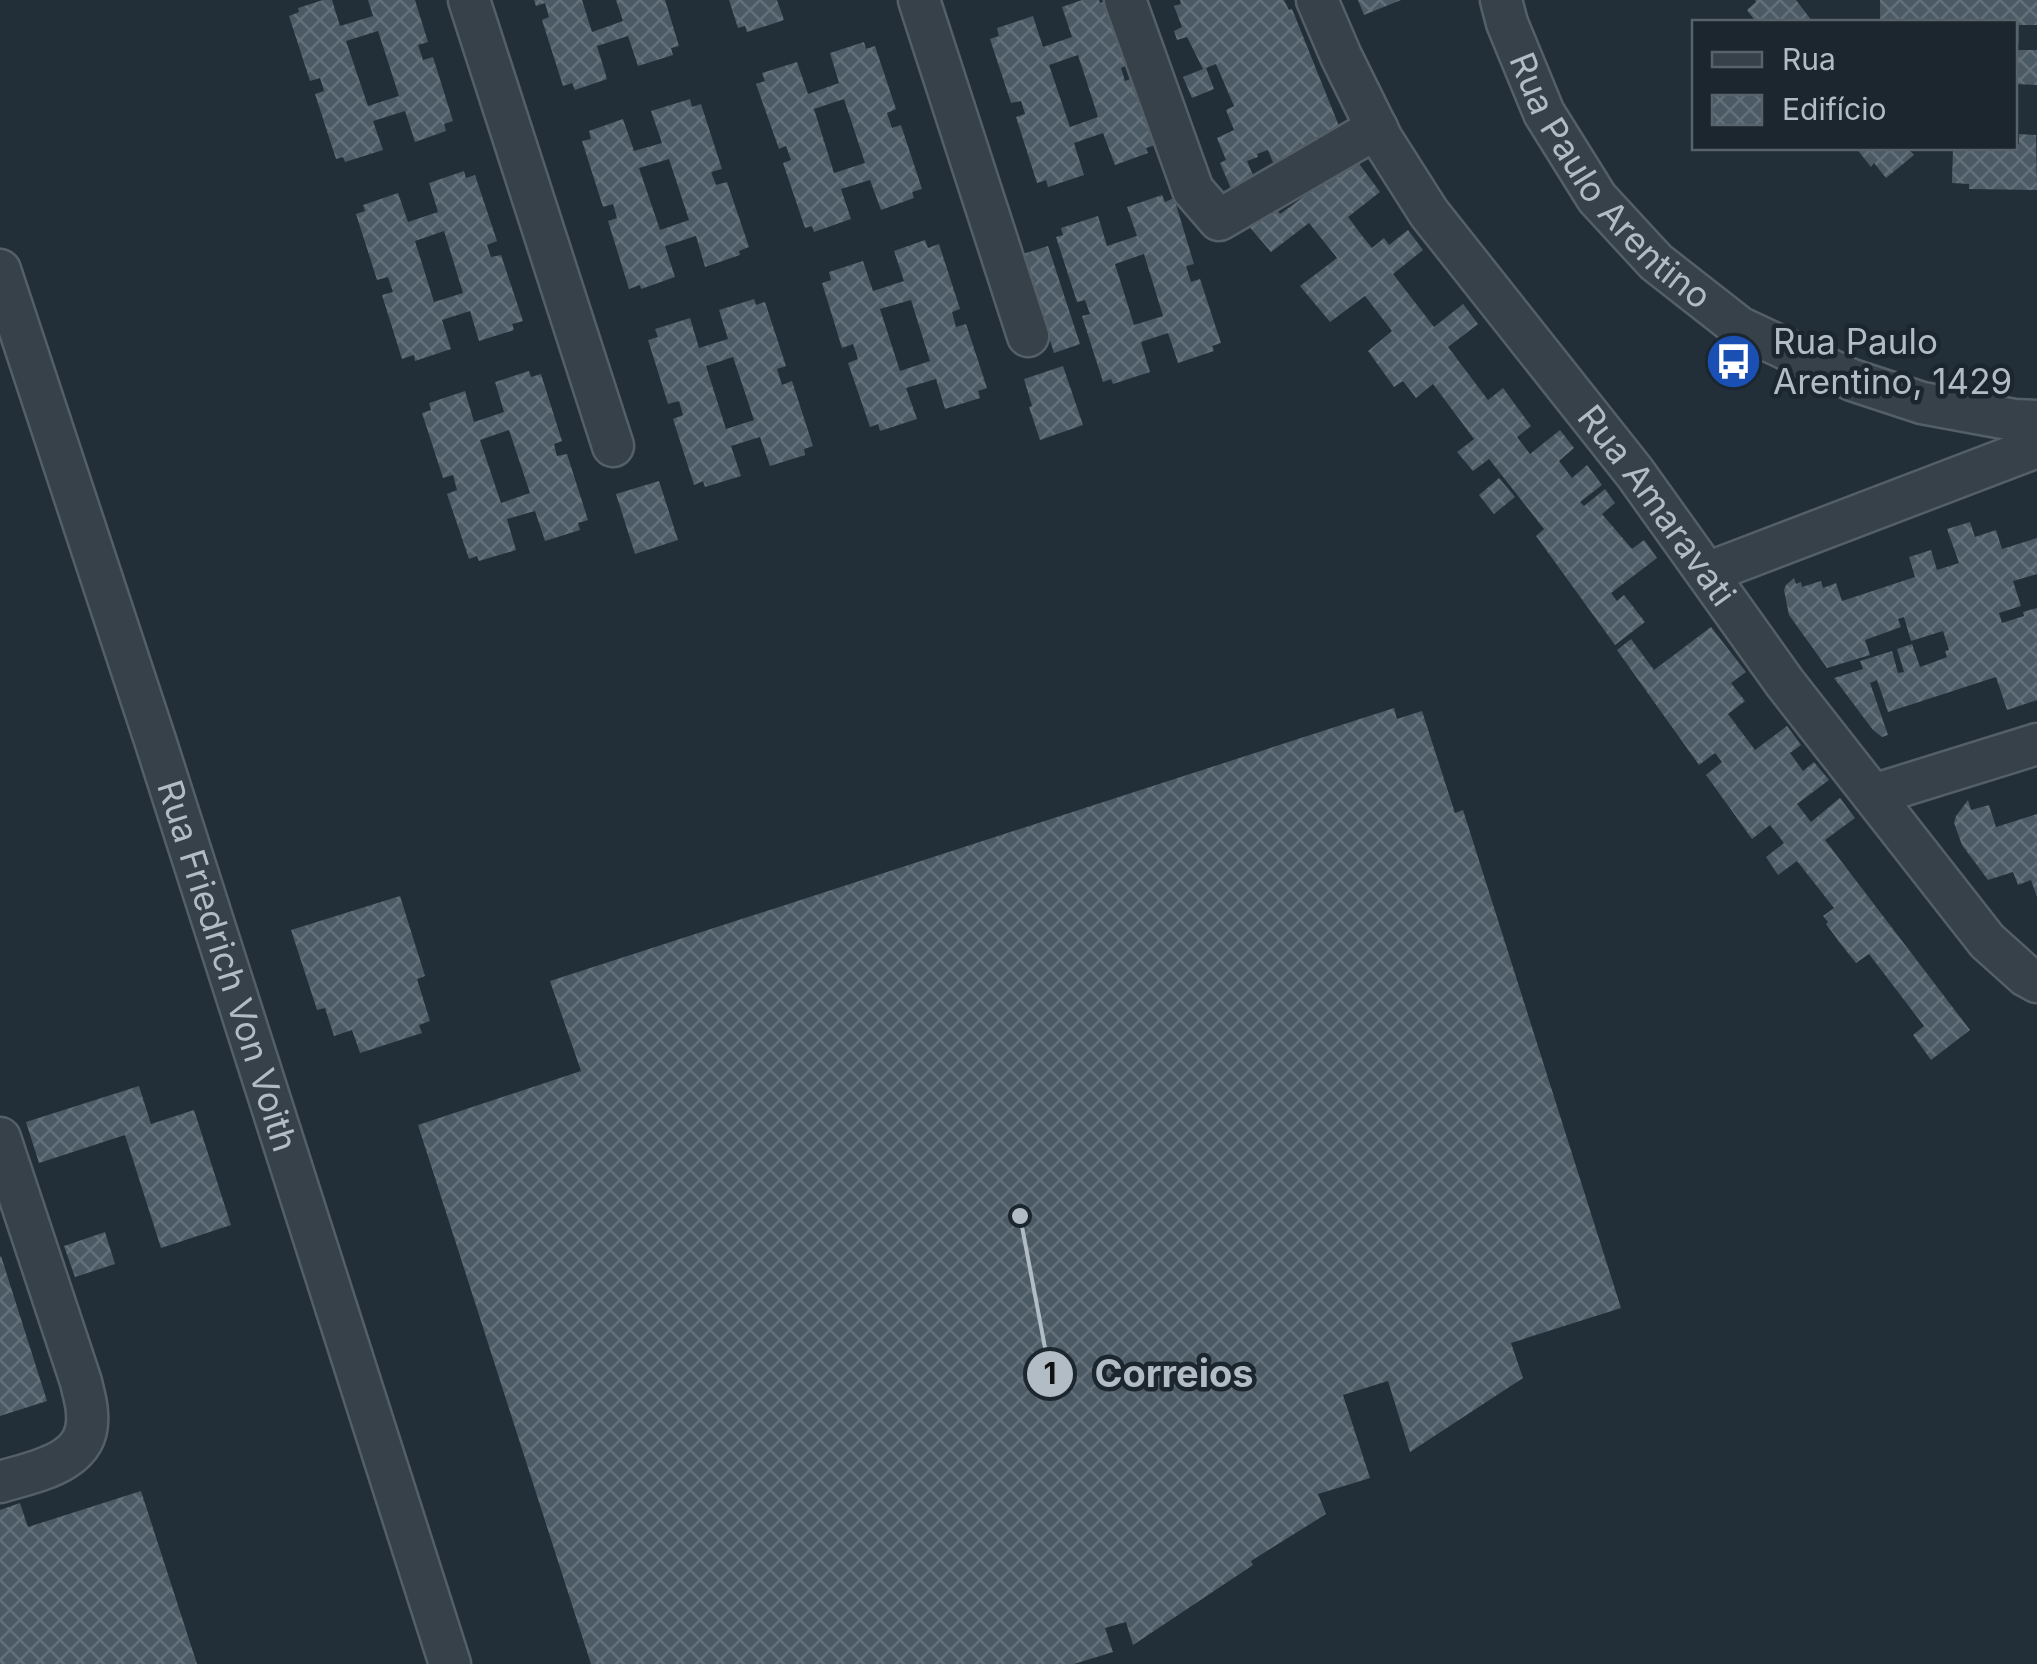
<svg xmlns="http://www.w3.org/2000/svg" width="2037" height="1664" font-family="Inter,sans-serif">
<defs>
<pattern id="building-cross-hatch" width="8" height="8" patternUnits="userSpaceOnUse" patternTransform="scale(2.5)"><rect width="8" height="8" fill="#4b5a64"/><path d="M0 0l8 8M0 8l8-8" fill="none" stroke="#637079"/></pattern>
</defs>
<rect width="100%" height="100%" fill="#222f39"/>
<g fill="url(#building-cross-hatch)" fill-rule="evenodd">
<path d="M323 0H332L340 26 373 16 368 0H415L428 42 418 45 423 60 433 57 453 121 444 124 446 131 415 142 405 111 373 121 383 150 345 162 343 157 336 159 315 94 324 91 320 78 310 81 289 16 299 12 298 8ZM378 31 399 96 368 106 346 41Z"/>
<polygon points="534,0 582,0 592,32 623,21 616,0 665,0 679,46 671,48 673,55 638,66 628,36 597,46 607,79 575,90 572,83 563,86 542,20 549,17 545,3 536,6"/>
<polygon points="729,0 777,0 784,20 747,32 745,26 738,28"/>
<path d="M1082 0H1099L1100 3 1109 0 1129 65 1121 68 1125 81 1133 78 1155 145 1146 148 1148 153 1115 165 1103 133 1074 143 1084 175 1048 187 1046 180 1037 183 1016 117 1025 114 1021 101 1011 103 990 39 999 36 997 28 1033 16 1043 47 1072 37 1062 7ZM1078 55 1098 117 1070 127 1049 65Z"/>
<polygon points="1180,0 1284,0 1289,10 1292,9 1345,141 1274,165 1268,150 1257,154 1258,157 1247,161 1258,187 1235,198 1220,163 1226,160 1217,138 1234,130 1226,110 1234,106 1216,64 1206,68 1214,89 1192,98 1183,77 1203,69 1187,37 1177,40 1174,31 1182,27 1174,6 1181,4"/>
<polygon points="1358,0 1401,0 1364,15"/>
<polygon points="1755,0 1796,0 1812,21 1756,22 1747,10 1756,2"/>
<polygon points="1880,0 2037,0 2037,25 2019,25 2018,50 2037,50 2037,85 2014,84 2014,22 1880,22"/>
<path d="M864 42 866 49 875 46 896 109 887 113 892 128 901 125 922 189 912 192 914 198 881 210 870 180 841 189 851 219 814 232 812 226 805 228 783 163 791 160 786 146 779 149 756 84 765 81 762 73 797 62 808 94 839 83 830 53ZM844 99 865 163 834 173 814 109Z"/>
<path d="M690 99 692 107 701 104 722 169 711 172 716 185 727 182 749 247 739 251 740 255 705 267 696 236 665 246 675 277 641 289 640 285 629 289 608 221 617 218 613 204 603 207 582 141 591 139 589 131 623 119 634 151 662 143 651 111ZM669 159 689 220 660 230 639 168Z"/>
<polygon points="2019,134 2036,135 2037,190 1969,189 1969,184 1952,183 1953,148 2014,148 2014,144 2019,144"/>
<polygon points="1346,146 1380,192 1348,217 1363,237 1372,248 1384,238 1389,245 1408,230 1423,250 1393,274 1434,327 1463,304 1478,324 1448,347 1488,400 1503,388 1531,426 1517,437 1530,454 1560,430 1574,448 1559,461 1572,478 1587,465 1602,485 1580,502 1584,506 1605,489 1615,503 1602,514 1632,549 1644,540 1657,558 1611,593 1617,601 1624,595 1645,622 1615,645 1536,536 1544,529 1489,459 1473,471 1457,452 1474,439 1433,384 1416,398 1403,381 1394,387 1368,351 1392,331 1365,296 1330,322 1300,286 1337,258 1309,223 1271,252 1247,224 1273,204 1280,214 1313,190 1306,183"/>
<polygon points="1856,148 1907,148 1914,155 1886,178 1874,163 1871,167"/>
<path d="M464 171 466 178 475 175 497 241 487 245 491 257 501 255 523 321 512 324 514 330 479 341 470 311 442 320 451 349 415 361 414 355 402 359 382 295 393 292 388 277 377 280 356 214 365 211 363 205 398 193 408 222 438 212 429 183ZM444 231 463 293 434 302 415 241Z"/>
<path d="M1162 195 1165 202 1174 198 1194 264 1186 266 1191 282 1200 279 1221 343 1212 346 1214 351 1178 363 1168 333 1141 342 1150 372 1113 384 1111 379 1103 382 1082 316 1090 314 1085 300 1077 302 1056 237 1063 235 1061 228 1098 216 1107 246 1137 236 1127 207ZM1144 254 1163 316 1134 325 1115 264Z"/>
<path d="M925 240 928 248 939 244 960 309 952 312 956 327 966 324 987 388 978 391 980 398 945 409 936 379 906 388 917 419 880 431 878 424 870 427 848 363 858 359 853 344 842 348 822 283 831 280 829 272 863 261 873 291 904 281 894 251ZM911 300 930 361 900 371 880 309Z"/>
<polygon points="1048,246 1080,344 1054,353 1023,254"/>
<path d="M754 299 756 305 765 302 786 366 777 369 782 385 792 381 813 446 804 449 805 455 770 466 760 437 731 446 741 476 705 487 703 481 694 485 673 419 683 415 679 401 668 404 648 340 658 337 655 329 690 318 699 348 728 339 719 310ZM733 357 754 420 726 429 706 366Z"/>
<polygon points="1063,366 1083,425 1040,440 1029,407 1032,406 1024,379"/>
<path d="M529 371 531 377 541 374 562 441 554 444 557 456 567 454 588 520 578 523 580 530 545 541 535 511 507 519 516 550 479 561 477 556 469 559 447 494 457 490 453 475 443 478 422 413 431 410 429 403 465 391 474 422 504 412 495 382ZM509 430 530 493 501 503 480 440Z"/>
<polygon points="1499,478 1515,497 1494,514 1479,495"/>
<polygon points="659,481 678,540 635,554 616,494"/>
<polygon points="1970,522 1975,537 1996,530 2002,549 2037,538 2037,574 2013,581 2021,606 1999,613 2002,623 2024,616 2023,612 2037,608 2037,700 2007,710 1996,677 1888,712 1877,680 1870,683 1888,735 1882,737 1873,730 1834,678 1863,669 1860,661 1892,651 1898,673 1904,672 1897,649 1912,644 1920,667 1942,659 1947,657 1945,651 1949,650 1943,631 1911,641 1904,617 1898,619 1901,627 1865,640 1870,655 1827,668 1789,615 1784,590 1786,585 1794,578 1796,584 1801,582 1802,587 1821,581 1823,588 1836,583 1842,601 1915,577 1909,557 1931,550 1937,570 1959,563 1947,529"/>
<polygon points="1711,627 1746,672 1731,683 1745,701 1728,714 1755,750 1787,726 1801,745 1790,753 1803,771 1814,762 1829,780 1797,804 1811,822 1840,798 1855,818 1825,840 1970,1030 1931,1060 1913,1035 1924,1026 1869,954 1856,963 1840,943 1826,924 1828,922 1823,916 1834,908 1797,861 1778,875 1766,857 1784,843 1770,825 1752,839 1706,775 1722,762 1715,753 1699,765 1617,650 1631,639 1654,670"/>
<polygon points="1394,708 1397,719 1422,711 1455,813 1463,810 1621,1308 1511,1343 1523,1378 1410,1452 1388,1381 1343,1395 1370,1478 1318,1494 1326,1514 1251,1561 1253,1565 1133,1645 1126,1622 1105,1628 1113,1652 1074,1664 591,1664 418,1125 581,1071 550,981"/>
<polygon points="1968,800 1971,810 1989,805 1996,827 2037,814 2037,897 2031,880 2018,885 2013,872 1988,880 1962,845 1954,823 1956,816"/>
<polygon points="400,896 425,976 417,979 430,1021 419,1025 422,1033 360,1053 352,1030 334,1036 325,1008 317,1010 291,930"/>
<polygon points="139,1086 151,1124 194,1110 231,1225 161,1248 125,1135 39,1163 26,1122"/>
<polygon points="105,1232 115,1264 75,1277 64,1246"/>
<polygon points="1,1256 47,1401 0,1416 0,1257"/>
<polygon points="141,1491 197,1664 0,1664 0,1510 20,1503 28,1527"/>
</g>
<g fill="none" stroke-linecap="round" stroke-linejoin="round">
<defs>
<g id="minor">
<polyline points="469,0 613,446"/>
<polyline points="919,0 1028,336"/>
<polyline points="1125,0 1193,190 1219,220 1377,128"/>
<path id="s1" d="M1317 0 1341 56 1382 139 1429 213 1635 473 1785 683 1987 941 2026 976 2037 982"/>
<path id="s2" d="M1501 0 1507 23 1544 113 1597 198 1656 262 1739 327 1852 380 1922 403 2014 420 2037 421"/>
<path id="s3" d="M0 270 155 740 450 1664"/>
<polyline points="1707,573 2037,447"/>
<polyline points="1873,795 2037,744"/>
<path d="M0 1138 81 1382C83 1392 87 1403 87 1414 91 1463 36 1471 0 1482"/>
</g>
</defs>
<use href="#minor" stroke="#545f67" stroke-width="45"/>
<use href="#minor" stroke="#364149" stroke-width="40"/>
</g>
<defs>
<symbol id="bus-disc" viewBox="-11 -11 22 22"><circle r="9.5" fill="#1a4fb4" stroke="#1b262e"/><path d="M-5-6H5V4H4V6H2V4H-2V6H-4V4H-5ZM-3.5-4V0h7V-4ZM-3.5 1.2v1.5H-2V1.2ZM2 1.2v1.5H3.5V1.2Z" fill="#fff"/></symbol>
</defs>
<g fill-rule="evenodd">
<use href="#bus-disc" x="1702" y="330" width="63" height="63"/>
</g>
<g text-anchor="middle" stroke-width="9" stroke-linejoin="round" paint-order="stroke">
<g font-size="35" fill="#b1bcc5" stroke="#1b262e">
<text dy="12" stroke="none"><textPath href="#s2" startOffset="215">Rua Paulo Arentino</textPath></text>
<text dy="12" stroke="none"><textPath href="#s1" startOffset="612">Rua Amaravati</textPath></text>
<text dy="12" stroke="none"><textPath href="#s3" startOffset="732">Rua Friedrich Von Voith</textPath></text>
</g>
<g font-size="35" fill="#b1bcc5" stroke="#1b262e" text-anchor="start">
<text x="1773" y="354">Rua Paulo<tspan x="1773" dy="40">Arentino, 1429</tspan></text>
</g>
</g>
<path fill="none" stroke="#b1bcc5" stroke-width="4" d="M1020 1216L1050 1374"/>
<g fill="#b1bcc5" stroke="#1b262e" stroke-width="4">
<circle cx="1020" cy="1216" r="10"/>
<circle cx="1050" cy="1374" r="25"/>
</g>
<g font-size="30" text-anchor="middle" font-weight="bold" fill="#111">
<text x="1050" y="1384">1</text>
</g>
<g font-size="38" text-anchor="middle" font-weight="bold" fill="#b1bcc5" stroke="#1b262e" stroke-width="9" stroke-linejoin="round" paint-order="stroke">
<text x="1174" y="1387">Correios</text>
</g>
<rect x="1692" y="20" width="325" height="130" fill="#1b262e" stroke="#57626a" stroke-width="2.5"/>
<rect x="1712" y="52" width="50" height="15" fill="#364149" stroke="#57626a" stroke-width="2.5"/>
<text x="1782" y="70" font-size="30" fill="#b1bcc5">Rua</text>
<rect x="1712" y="95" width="50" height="30" fill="url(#building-cross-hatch)" stroke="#57626a" stroke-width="2.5"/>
<text x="1782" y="120" font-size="30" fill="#b1bcc5">Edifício</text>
</svg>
